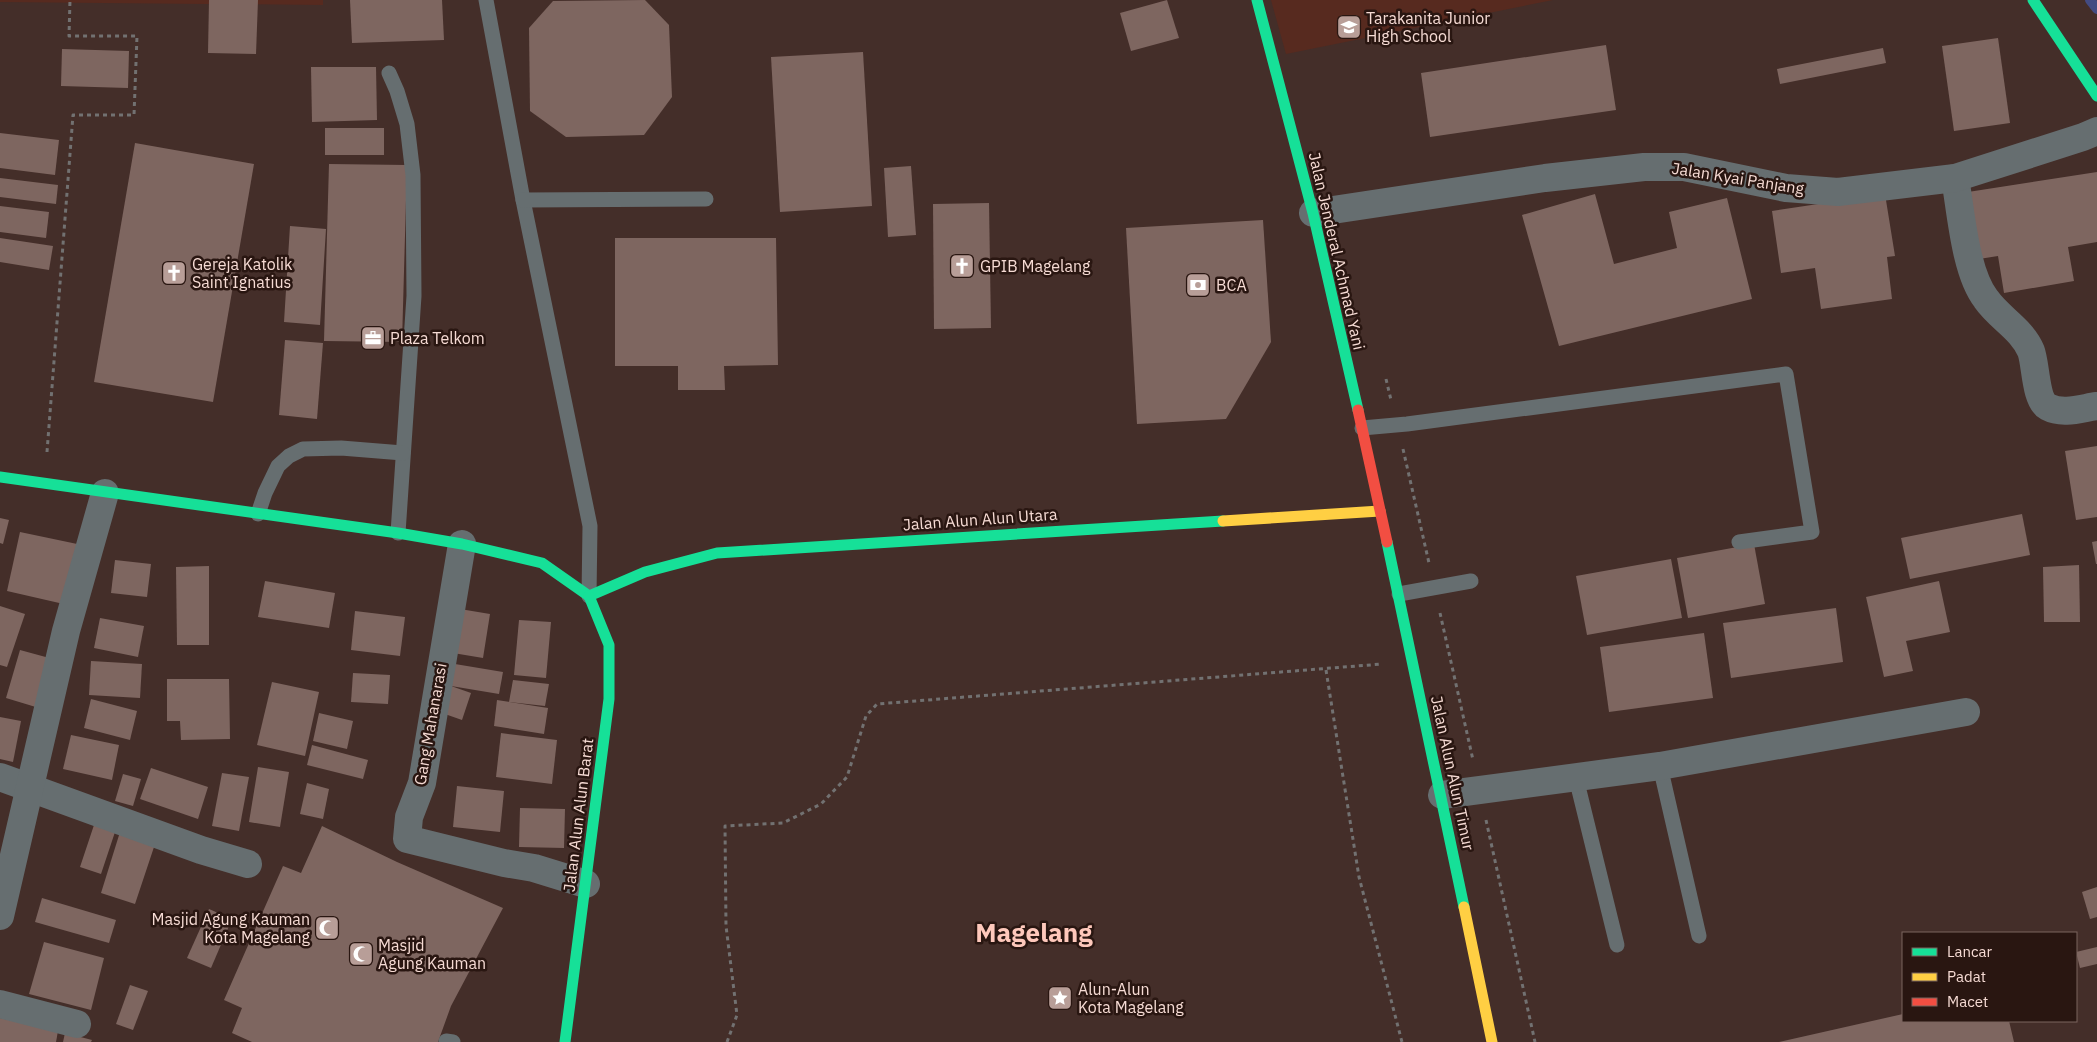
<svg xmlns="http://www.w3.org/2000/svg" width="2097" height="1042" font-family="'IBM Plex Sans',sans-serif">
<rect width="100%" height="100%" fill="#442e29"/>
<g fill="#572a1f">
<polygon points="0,0 323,0 323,5 0,2"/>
<polygon points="1271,0 1553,0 1286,54"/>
</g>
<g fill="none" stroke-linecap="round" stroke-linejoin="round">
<polyline stroke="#434b82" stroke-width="10" points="2090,0 2097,9"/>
</g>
<g fill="#7e6660">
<polygon points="209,0 258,0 256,54 208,53"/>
<polygon points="350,0 442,0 444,40 352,43"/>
<polygon points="645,0 669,25 672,97 644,135 566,137 530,111 529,28 553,1"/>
<polygon points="1167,0 1179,38 1131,51 1120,13"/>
<polygon points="1998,38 2010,123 1954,131 1942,46"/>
<polygon points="1606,45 1616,110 1430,137 1421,73"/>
<polygon points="1883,48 1886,63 1780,84 1777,69"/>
<polygon points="62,49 129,51 128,88 61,86"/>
<polygon points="863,52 872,206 780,212 771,57"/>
<polygon points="311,67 376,67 377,120 312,122"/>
<rect x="325" y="128" width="59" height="27"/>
<polygon points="0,133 59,140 55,175 0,168"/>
<polygon points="135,143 254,164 213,402 94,382"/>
<polygon points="329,164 407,165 402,342 324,341"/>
<polygon points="911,166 916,235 888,237 884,168"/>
<polygon points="2097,172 2097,242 2068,247 2074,281 2004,293 1998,256 1979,259 1968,192"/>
<polygon points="0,178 58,185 56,204 0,197"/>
<polygon points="1595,194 1614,264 1677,248 1669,212 1727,198 1752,299 1559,346 1522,215"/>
<polygon points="1885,194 1895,256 1887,257 1892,299 1821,309 1815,268 1781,273 1772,211"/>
<polygon points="989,203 991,328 934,329 933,204"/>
<polygon points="0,206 49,212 46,238 0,232"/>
<polygon points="1263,220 1271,342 1226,419 1137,424 1126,228"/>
<polygon points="290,226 326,229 320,325 284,322"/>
<polygon points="0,238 53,246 49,270 0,262"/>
<polygon points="615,238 776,238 778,365 724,366 725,390 678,390 678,366 615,366"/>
<polygon points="285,340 323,343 317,419 279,415"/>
<polygon points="2097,446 2097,517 2076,520 2065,451"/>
<polygon points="2022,514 2030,555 1910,579 1901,538"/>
<polygon points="0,518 9,520 3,544 0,543"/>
<polygon points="20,532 82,545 68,605 7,591"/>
<polygon points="2097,541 2097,564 2096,564 2092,542"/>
<polygon points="1754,544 1765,604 1688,618 1677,558"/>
<polygon points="1671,559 1682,618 1587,635 1576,576"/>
<polygon points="115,560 151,564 147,597 111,593"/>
<polygon points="2079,565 2080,622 2044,622 2043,567"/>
<polygon points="209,566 209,645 177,645 176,567"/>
<polygon points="265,581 335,593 329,628 258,617"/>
<polygon points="1939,581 1950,632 1906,641 1913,671 1884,677 1866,597"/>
<polygon points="0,606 25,614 7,667 0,665"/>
<polygon points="1836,608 1843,662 1731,678 1723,623"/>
<polygon points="460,609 490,614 483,658 453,653"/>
<polygon points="355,611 405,617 400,656 351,650"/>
<polygon points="100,618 144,626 138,657 94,648"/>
<polygon points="519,620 551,622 546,678 514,675"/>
<polygon points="1704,633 1713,698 1609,712 1600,647"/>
<polygon points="20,650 53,659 39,708 6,698"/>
<polygon points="91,661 142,664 140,698 89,695"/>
<polygon points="455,664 503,672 499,694 451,686"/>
<polygon points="353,673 390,675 388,704 351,702"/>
<polygon points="167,679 229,679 230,739 181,740 180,721 167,721"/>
<polygon points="513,680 549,684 545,706 509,702"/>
<polygon points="272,682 319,692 305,756 257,745"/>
<polygon points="451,686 471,693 462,720 442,713"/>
<polygon points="91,699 137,711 130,740 84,728"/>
<polygon points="497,700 548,708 544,734 494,726"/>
<polygon points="319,713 353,721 347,749 313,741"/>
<polygon points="0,717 21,721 13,762 0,759"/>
<polygon points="501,733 557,740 552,784 496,777"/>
<polygon points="71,735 119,745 112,780 63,769"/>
<polygon points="312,745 368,760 363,779 307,765"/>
<polygon points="258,767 289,772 280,827 249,822"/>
<polygon points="151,768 208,787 198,819 140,799"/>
<polygon points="222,773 249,777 239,831 212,826"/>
<polygon points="123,774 141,779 133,806 115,801"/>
<polygon points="307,783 329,789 323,819 300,814"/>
<polygon points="457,786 504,791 500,832 453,827"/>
<polygon points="520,808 565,809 564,848 519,847"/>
<polygon points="94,825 115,832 101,874 80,867"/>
<polygon points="322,826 397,862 503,908 451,1006 438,1042 252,1042 232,1033 242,1008 224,1000 283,866 301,873"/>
<polygon points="120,832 155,844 135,904 101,893"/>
<polygon points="2097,887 2097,917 2090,919 2082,892"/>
<polygon points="42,898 116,920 109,943 35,922"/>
<polygon points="209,909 232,919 211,968 187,958"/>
<polygon points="44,942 104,958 91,1010 29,994"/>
<polygon points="2097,947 2097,964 2080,968 2076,952"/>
<polygon points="130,985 148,991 133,1030 116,1024"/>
<polygon points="1903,1014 1903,1021 2009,1021 2014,1042 1779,1042"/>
<polygon points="0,1018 58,1031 56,1042 0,1042"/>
<polygon points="65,1033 92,1040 91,1042 63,1042"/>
</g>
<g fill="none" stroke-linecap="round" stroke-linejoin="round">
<g stroke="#727171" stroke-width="3" stroke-dasharray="4 4" stroke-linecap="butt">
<polyline points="1386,379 1391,400"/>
<polyline points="1403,449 1429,563"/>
<polyline points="47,452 73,115 134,115 137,36 69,36 70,0"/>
<polyline points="1440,613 1473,760"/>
<polyline points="1326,670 1359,877 1402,1042"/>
<polyline points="1486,820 1535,1042"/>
<polyline points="727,1042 737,1015 726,926 725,826 783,823 821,804 847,777 866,716 877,704 1382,664"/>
</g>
<g stroke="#666e70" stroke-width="15">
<polyline points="486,0 523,200 590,526 589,596"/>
<polyline points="389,73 397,91 407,124 413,175 414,296 398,533"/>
<polyline points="523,200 706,199"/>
<polyline points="1362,428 1407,424 1786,374 1812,532 1739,542"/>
<polyline points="258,514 265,493 278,466 289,456 303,449 341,448 403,453"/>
<polyline points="1399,594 1471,581"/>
<polyline points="1660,766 1699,936"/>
<polyline points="1576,778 1617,945"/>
<polyline points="446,1041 453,1042"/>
</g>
<g stroke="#666e70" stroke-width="28">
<path d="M1955 178C1961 212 1965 272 1986 299 1999 318 2022 329 2031 351 2036 364 2035 400 2048 407 2063 415 2082 408 2097 406"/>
<polyline points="1313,213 1545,178 1644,167 1684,167 1786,188 1838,192 1955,178 2083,137 2097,131"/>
<polyline points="462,544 422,783 409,817 407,839 504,863 534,868 586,884"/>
<polyline points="0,777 201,850 248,864"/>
<polyline points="1442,795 1660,766 1966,712"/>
<polyline points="0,916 66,631 105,493"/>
<polyline points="0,1004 77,1024"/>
</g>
<g stroke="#16e098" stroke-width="11">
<polyline points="1257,0 1313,213 1358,410"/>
<polyline points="2033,0 2097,96"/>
<polyline points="0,477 398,533 462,544 542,563 589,596"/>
<polyline points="1387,542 1464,907"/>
<polyline points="589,596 645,572 717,553 1223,521"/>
<polyline points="565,1042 609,699 609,645 589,596"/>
</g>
<g stroke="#ffcf43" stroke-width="11">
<polyline points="1223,521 1380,511"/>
<polyline points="1464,907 1492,1042"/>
</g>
<polyline stroke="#f24e42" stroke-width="11" points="1358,410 1387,542"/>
</g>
<defs>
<symbol id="school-square" viewBox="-11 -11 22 22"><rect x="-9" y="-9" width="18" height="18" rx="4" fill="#b89e98" stroke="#291611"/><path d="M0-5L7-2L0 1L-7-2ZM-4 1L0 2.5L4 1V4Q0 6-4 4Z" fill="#fff"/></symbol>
<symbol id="church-square" viewBox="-11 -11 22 22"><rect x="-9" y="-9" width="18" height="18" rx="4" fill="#b89e98" stroke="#291611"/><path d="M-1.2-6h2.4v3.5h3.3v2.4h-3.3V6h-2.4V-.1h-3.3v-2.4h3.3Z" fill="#fff"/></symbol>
<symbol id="bank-square" viewBox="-11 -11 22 22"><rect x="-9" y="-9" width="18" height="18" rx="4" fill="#b89e98" stroke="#291611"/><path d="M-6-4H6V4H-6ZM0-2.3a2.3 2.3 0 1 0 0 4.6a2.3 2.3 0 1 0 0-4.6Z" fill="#fff"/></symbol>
<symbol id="office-square" viewBox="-11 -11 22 22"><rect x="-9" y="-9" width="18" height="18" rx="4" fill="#b89e98" stroke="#291611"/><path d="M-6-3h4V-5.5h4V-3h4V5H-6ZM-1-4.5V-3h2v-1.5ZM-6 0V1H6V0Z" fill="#fff"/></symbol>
<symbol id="mosque-square" viewBox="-11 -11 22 22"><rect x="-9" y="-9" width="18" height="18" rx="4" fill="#b89e98" stroke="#291611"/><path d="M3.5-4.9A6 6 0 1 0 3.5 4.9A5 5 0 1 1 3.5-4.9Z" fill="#fff"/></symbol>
<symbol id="sight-square" viewBox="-11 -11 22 22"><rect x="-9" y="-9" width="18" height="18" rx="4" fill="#b89e98" stroke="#291611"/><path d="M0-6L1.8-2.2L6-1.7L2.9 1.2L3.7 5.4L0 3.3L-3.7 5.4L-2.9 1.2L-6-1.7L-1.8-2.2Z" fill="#fff"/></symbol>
</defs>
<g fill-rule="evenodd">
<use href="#school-square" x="1335" y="13" width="28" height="28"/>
<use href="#church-square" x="948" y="252" width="28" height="28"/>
<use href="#church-square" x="160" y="259" width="28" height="28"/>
<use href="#bank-square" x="1184" y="271" width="28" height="28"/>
<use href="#office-square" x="359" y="324" width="28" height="28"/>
<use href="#mosque-square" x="313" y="914" width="28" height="28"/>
<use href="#mosque-square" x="347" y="940" width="28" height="28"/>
<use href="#sight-square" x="1046" y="984" width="28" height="28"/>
</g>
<g text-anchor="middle" stroke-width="5" stroke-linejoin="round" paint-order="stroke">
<g font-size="16" fill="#f6dbd4" stroke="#291611" text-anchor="start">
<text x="1366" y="24">Tarakanita Junior<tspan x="1366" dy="18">High School</tspan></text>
<text x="192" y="270">Gereja Katolik<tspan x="192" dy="18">Saint Ignatius</tspan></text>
<text x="980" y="272">GPIB Magelang</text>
<text x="1216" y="291">BCA</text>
<text x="390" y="344">Plaza Telkom</text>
<text x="310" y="925" text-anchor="end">Masjid Agung Kauman<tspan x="310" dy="18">Kota Magelang</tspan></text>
<text x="378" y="951">Masjid<tspan x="378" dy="18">Agung Kauman</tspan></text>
<text x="1078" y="995">Alun-Alun<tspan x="1078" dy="18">Kota Magelang</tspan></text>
</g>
<g font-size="16" fill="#f6dbd4" stroke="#291611">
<text transform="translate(1738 178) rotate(9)" y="6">Jalan Kyai Panjang</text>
<text transform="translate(1337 251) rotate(77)" y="6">Jalan Jenderal Achmad Yani</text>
<text transform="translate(980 519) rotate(-4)" y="6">Jalan Alun Alun Utara</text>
<text transform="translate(430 724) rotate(-80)" y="6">Gang Mahanarasi</text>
<text transform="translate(1453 773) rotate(78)" y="6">Jalan Alun Alun Timur</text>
<text transform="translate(578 815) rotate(-83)" y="6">Jalan Alun Alun Barat</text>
</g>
<g font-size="26" font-weight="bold" fill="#fec8bb" stroke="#291611">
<text x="1034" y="942">Magelang</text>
</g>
</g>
<rect x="1902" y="932" width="175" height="90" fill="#291611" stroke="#7b655f"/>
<rect x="1912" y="948" width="25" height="8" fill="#16e098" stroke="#7b655f"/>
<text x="1947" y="957" font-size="15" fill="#f6dbd4">Lancar</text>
<rect x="1912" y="973" width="25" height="8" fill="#ffcf43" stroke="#7b655f"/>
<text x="1947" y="982" font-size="15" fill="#f6dbd4">Padat</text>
<rect x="1912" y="998" width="25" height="8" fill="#f24e42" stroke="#7b655f"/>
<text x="1947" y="1007" font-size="15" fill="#f6dbd4">Macet</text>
</svg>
